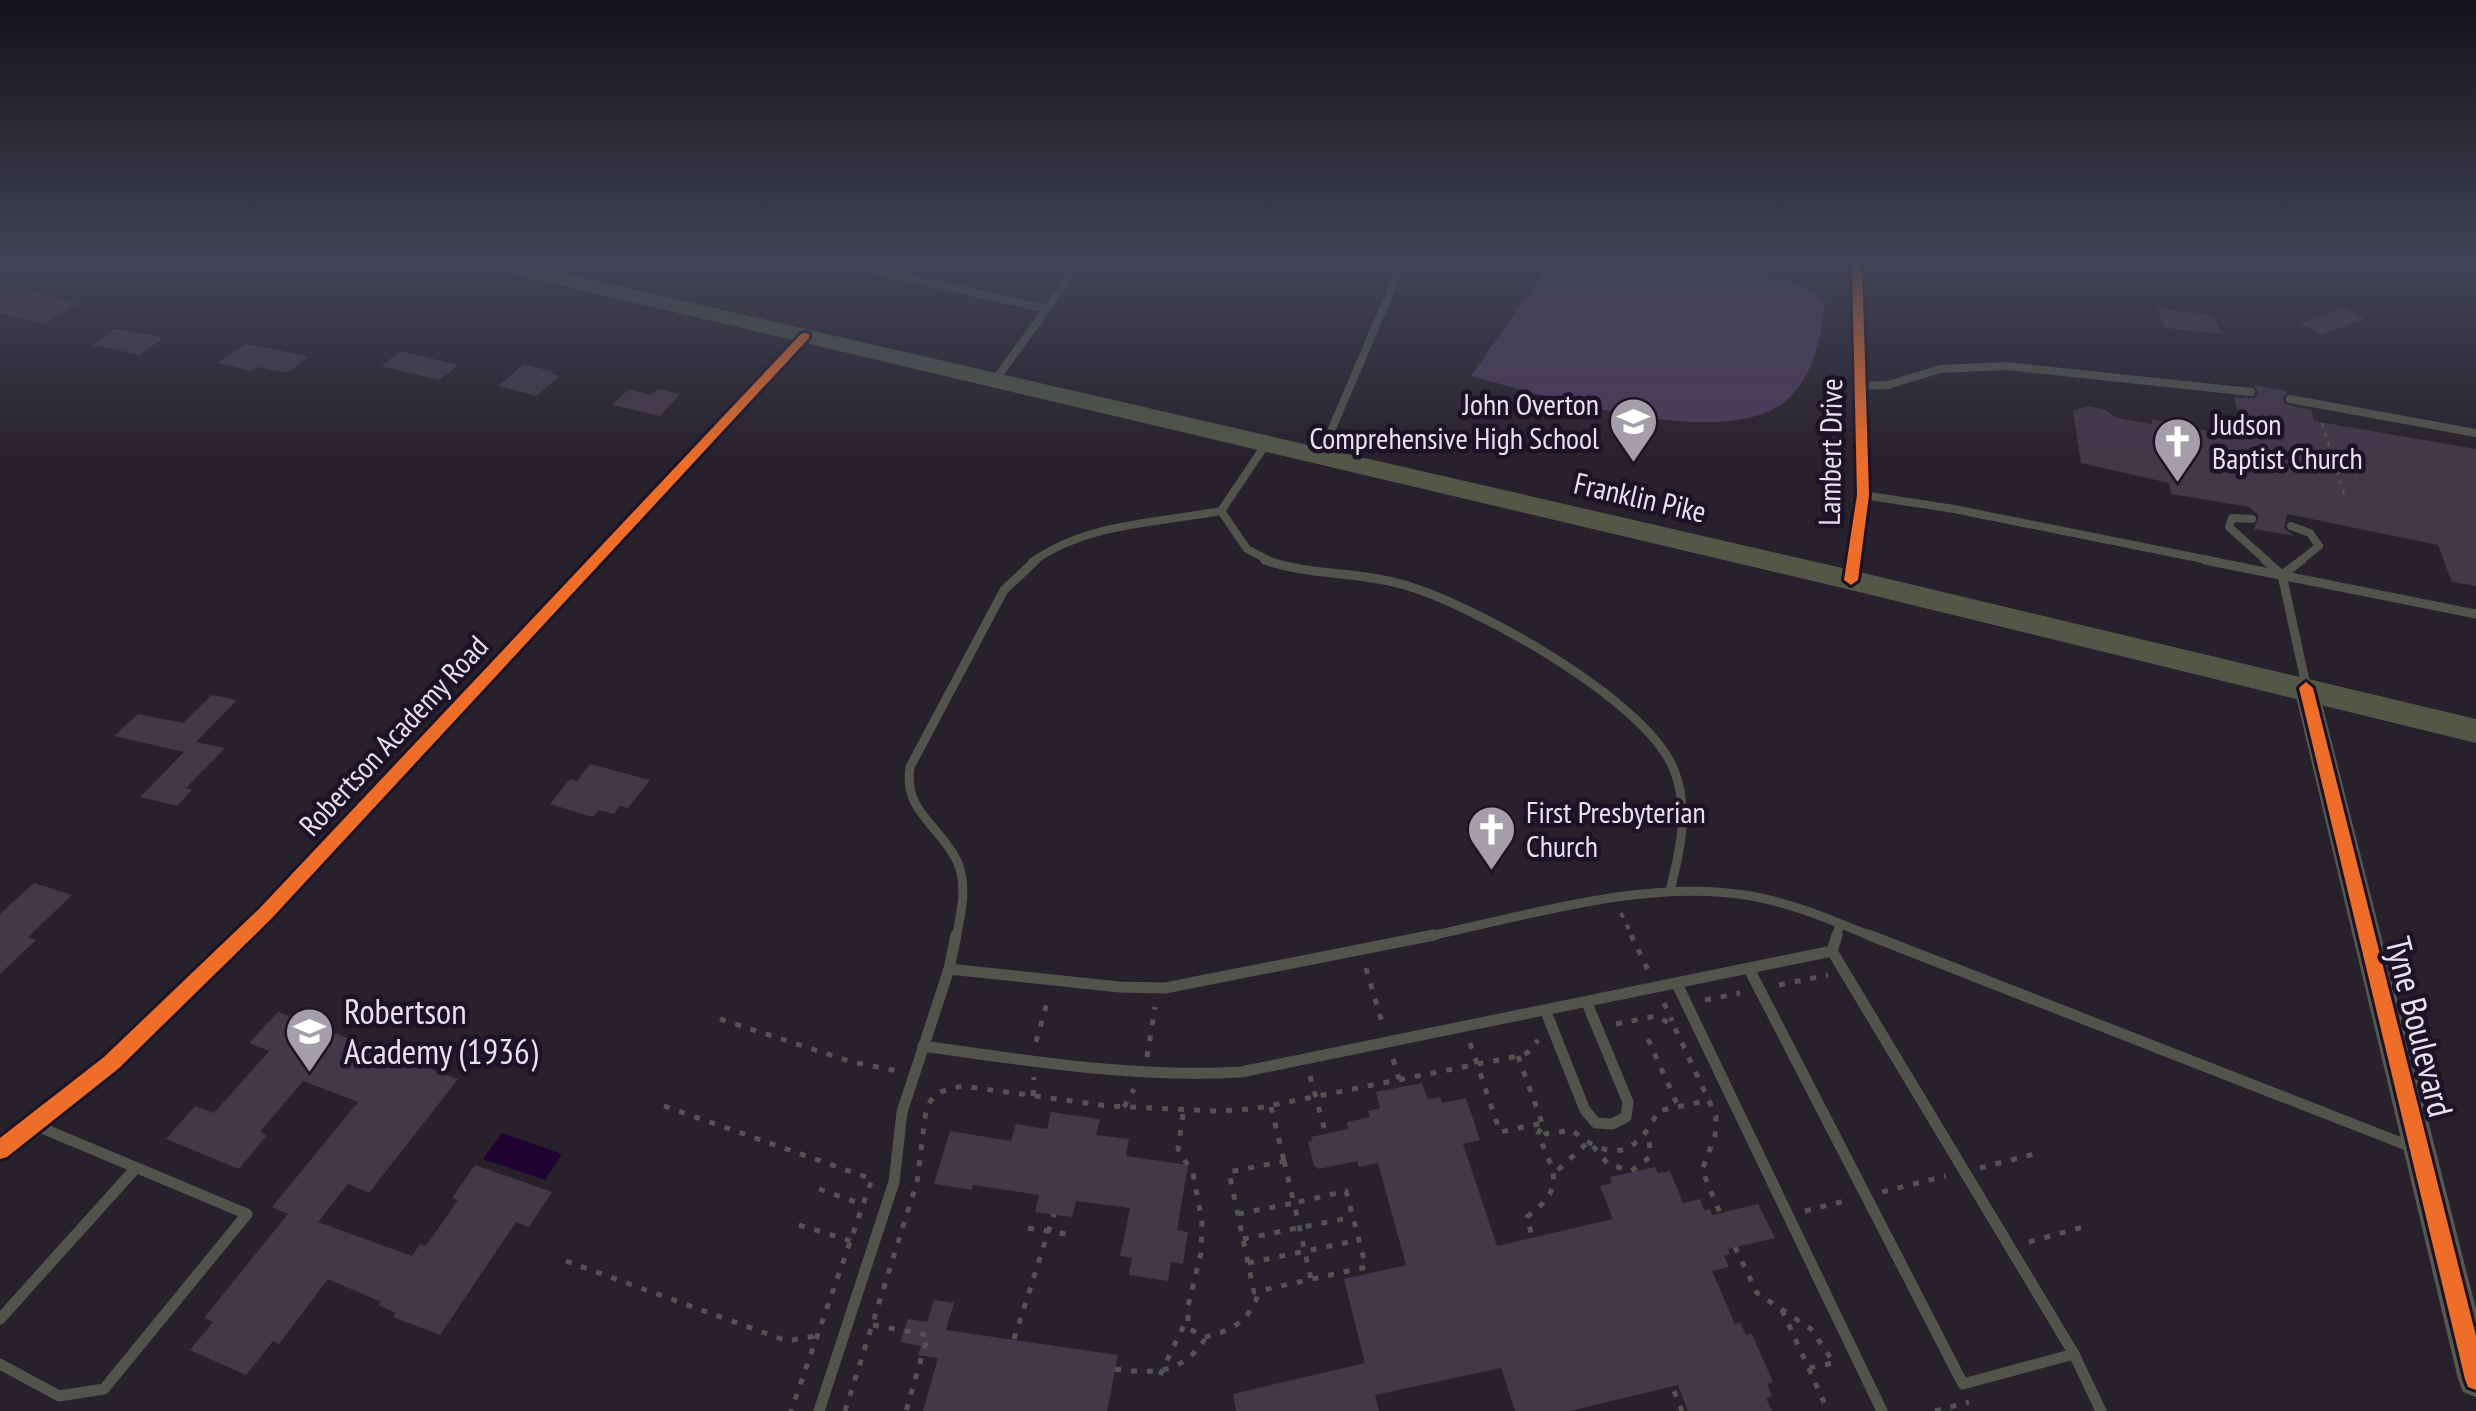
<svg xmlns="http://www.w3.org/2000/svg" width="2476" height="1411" font-family="'PT Sans Narrow',sans-serif">
<rect width="100%" height="100%" fill="#27212c"/>
<path fill="#4a3b5a" d="M1549 264C1626 264 1764 252 1825 302 1821 335 1816 369 1792 395 1736 458 1543 395 1471 376Z"/>
<polygon fill="#1f0431" points="502,1133 562,1154 545,1180 483,1159"/>
<g fill="#413848">
<polygon points="0,285 25,289 79,303 44,324 0,313"/>
<polygon points="2343,307 2364,319 2321,335 2300,323"/>
<polygon points="2156,308 2212,315 2222,334 2165,328"/>
<polygon points="114,329 135,332 163,338 140,355 92,345"/>
<polygon points="245,344 270,348 308,357 287,373 257,367 251,371 218,363"/>
<polygon points="401,351 458,365 439,380 381,366"/>
<polygon points="524,364 553,372 550,374 560,376 536,396 498,386"/>
<polygon points="2254,385 2288,391 2283,397 2284,404 2311,410 2314,421 2476,449 2476,586 2452,582 2438,545 2287,514 2284,528 2294,536 2254,529 2259,516 2249,507 2171,494 2169,483 2081,463 2073,411 2087,406 2104,409 2117,418 2152,424 2152,419 2244,439 2234,398 2255,398 2258,392"/>
<polygon points="629,389 651,395 657,389 680,394 660,416 612,405"/>
<polygon points="212,695 237,700 196,742 225,748 186,788 192,790 177,806 140,797 184,752 114,736 138,714 183,723"/>
<polygon points="590,764 650,780 628,808 620,806 614,814 599,810 593,817 550,804 570,779 577,781"/>
<polygon points="34,883 72,895 28,937 36,940 0,974 0,914"/>
<polygon points="278,1012 458,1079 369,1193 348,1184 318,1222 412,1256 420,1244 426,1246 458,1200 452,1198 475,1165 552,1192 529,1227 516,1222 440,1335 393,1317 396,1313 378,1305 381,1302 328,1279 279,1344 273,1341 246,1375 190,1350 213,1322 204,1318 288,1214 272,1207 358,1102 303,1081 260,1132 267,1135 239,1169 166,1139 195,1106 214,1113 269,1051 249,1043"/>
<polygon points="1422,1083 1428,1099 1440,1097 1442,1103 1466,1098 1480,1140 1463,1144 1497,1246 1613,1219 1600,1186 1612,1183 1610,1177 1655,1167 1658,1173 1670,1171 1683,1203 1700,1199 1704,1210 1710,1209 1712,1215 1758,1204 1775,1238 1728,1249 1730,1254 1724,1256 1729,1267 1712,1271 1735,1324 1740,1322 1746,1335 1752,1334 1773,1382 1767,1384 1772,1396 1766,1398 1772,1411 1688,1411 1678,1385 1570,1411 1515,1411 1501,1368 1375,1395 1379,1411 1236,1411 1233,1394 1365,1363 1344,1279 1406,1265 1378,1163 1359,1167 1357,1161 1319,1169 1314,1166 1308,1142 1312,1141 1311,1137 1348,1129 1347,1122 1370,1117 1368,1111 1380,1108 1376,1092"/>
<polygon points="1051,1112 1100,1119 1096,1135 1129,1139 1126,1156 1188,1165 1177,1230 1188,1232 1183,1264 1171,1262 1168,1281 1129,1275 1132,1258 1120,1256 1130,1208 1076,1201 1072,1217 1035,1212 1039,1195 973,1185 972,1190 934,1184 950,1131 1011,1141 1016,1124 1047,1129"/>
<polygon points="934,1300 954,1303 946,1330 1118,1355 1107,1411 923,1411 938,1358 918,1355 921,1346 900,1342 908,1319 927,1322"/>
</g>
<g fill="none" stroke-linecap="round" stroke-linejoin="round">
<polyline stroke="#535350" stroke-width="2.5" stroke-dasharray="4 6" stroke-linecap="butt" points="2322,423 2344,494"/>
<polyline stroke="#535350" stroke-width="4" stroke-dasharray="5 8" stroke-linecap="butt" points="1621,913 1633,938"/>
<g stroke="#535350" stroke-width="5" stroke-dasharray="6 10" stroke-linecap="butt">
<polyline points="1631,935 1649,972"/>
<polyline points="1366,968 1383,1026"/>
<polyline points="1779,985 1828,975"/>
<polyline points="1705,1000 1740,993"/>
<polyline points="1664,1003 1672,1021"/>
<polyline points="720,1019 852,1062 898,1071"/>
<polyline points="1616,1024 1656,1016 1674,1026 1716,1116 1715,1136 1702,1170 1720,1213"/>
<polyline points="1648,1039 1678,1106"/>
<polyline points="1036,1042 1048,999"/>
<path d="M1470 1043 1500 1132 1543 1123 1538 1134C1555 1174 1566 1188 1527 1217L1531 1233"/>
<path d="M1518 1056 1546 1134 1572 1130C1612 1164 1637 1155 1658 1111L1710 1100"/>
<polyline points="1147,1057 1155,1007"/>
<polyline points="1393,1059 1399,1079"/>
<polyline points="1310,1076 1325,1131"/>
<polyline points="1033,1096 1034,1077"/>
<polyline points="664,1106 872,1179 791,1411"/>
<polyline points="1124,1107 1134,1089"/>
<polyline points="1271,1107 1284,1161"/>
<path d="M1183 1114 1178 1149 1193 1174 1202 1221 1201 1253 1188 1306V1328L1204 1337C1232 1332 1251 1319 1259 1291"/>
<polyline points="1593,1146 1608,1164 1631,1171 1650,1157 1649,1135"/>
<polygon points="1284,1161 1294,1203 1346,1191 1366,1267 1254,1292 1229,1172"/>
<polyline points="1980,1168 2038,1153"/>
<polyline points="1558,1170 1587,1143"/>
<polyline points="819,1189 864,1205"/>
<polyline points="1882,1192 1946,1176"/>
<polyline points="1805,1211 1849,1200"/>
<polyline points="1238,1214 1294,1203 1311,1279"/>
<polyline points="799,1225 851,1241"/>
<polyline points="1028,1228 1072,1235"/>
<polyline points="1243,1239 1353,1217"/>
<polyline points="2029,1242 2083,1227"/>
<polyline points="1735,1247 1757,1293 1811,1329 1834,1363 1808,1368"/>
<polyline points="566,1261 787,1341 820,1335"/>
<polyline points="1248,1263 1359,1240"/>
<polyline points="1782,1310 1828,1411"/>
<polyline points="873,1325 928,1335 906,1411"/>
<polyline points="1014,1339 1054,1214"/>
<path d="M1115 1369C1154 1374 1182 1374 1205 1339"/>
<polyline points="1160,1375 1184,1325"/>
<polyline points="1674,1391 1682,1411"/>
<path d="M845 1411 917 1182 926 1110C933 1091 945 1090 963 1086L1108 1106 1216 1111 1253 1109 1518 1056 1527 1053 1538 1040"/>
<polyline points="1935,1411 1969,1402"/>
</g>
<g stroke="#51544b" stroke-width="8">
<polyline points="846,264 1047,309 995,380"/>
<polyline points="1047,309 1078,264"/>
<polyline points="1861,386 1888,385 1940,369 2006,366 2251,392"/>
<polyline points="2290,399 2476,433"/>
<polyline points="1320,457 1402,264"/>
<polyline points="1863,495 1954,509 2218,562"/>
<polyline points="1221,511 1266,444"/>
<polyline points="2252,519 2232,518 2229,527 2268,562"/>
<polyline points="2291,526 2310,533 2319,546 2299,562"/>
<path d="M1032 562C1087 523 1156 523 1221 511L1247 549 1272 562"/>
</g>
<g stroke="#51544b" stroke-width="9">
<path d="M1265 560C1309 576 1356 571 1401 584 1472 603 1648 701 1674 770 1690 810 1680 851 1670 891"/>
<polyline points="2205,560 2476,614"/>
<polyline points="2265,560 2282,575 2302,560"/>
<polyline points="2282,575 2306,685"/>
<path d="M956 938C961 914 968 884 957 861 940 825 903 812 910 767L1004 590 1036 560"/>
<path d="M1421 938C1523 917 1642 879 1745 895 1791 902 1833 921 1876 938"/>
<polyline points="1836,938 1840,924"/>
</g>
<g stroke="#51544b" stroke-width="11">
<polyline points="1837,935 1832,951 2074,1354 2101,1411"/>
<polyline points="1869,935 2409,1146"/>
<polyline points="949,969 1119,987 1165,988 1434,935"/>
<polyline points="1749,969 1963,1384 2074,1354"/>
<polyline points="1677,984 1882,1411"/>
<polyline points="1546,1012 1585,1110 1596,1123 1612,1124 1626,1117 1628,1102 1587,1003"/>
<path d="M923 1046C1029 1061 1133 1078 1241 1072L1832 951"/>
<polyline points="0,1319 135,1169"/>
<polyline points="0,1364 59,1396 104,1389 247,1214 37,1126"/>
<polyline points="819,1411 894,1182 902,1112 949,969 956,935"/>
</g>
<g fill="#51544b" fill-rule="evenodd">
<polygon points="1851,264 1863,264 1871,495 1859,580 1851,586 1843,580 1855,495"/>
<polygon points="2131,264 2209,266 2243,264 2209,274 2137,268"/>
<polygon points="805,332 812,336 810,339 272,920 119,1070 8,1158 0,1161 0,1136 103,1056 258,908 800,333"/>
</g>
<polygon fill="#565a4e" fill-rule="evenodd" points="2306,679 2315,681 2318,688 2476,1309 2476,1397 2463,1392 2458,1379 2294,688 2297,681"/>
<polygon fill="#525748" fill-rule="evenodd" points="485,264 523,264 1851,570 2476,719 2476,743 1851,590 496,270"/>
<defs>
<g id="cycleway">
<polygon points="1852,264 1862,264 1869,495 1858,580 1851,585 1844,580 1857,495"/>
<polygon points="805,333 809,334 809,338 271,919 118,1069 7,1157 0,1159 0,1138 104,1057 259,909 801,334"/>
<polygon points="2306,682 2313,688 2476,1336 2476,1390 2468,1387 2465,1379 2299,688"/>
</g>
</defs>
<use href="#cycleway" stroke="#1d1327" stroke-width="6"/>
<use href="#cycleway" fill="#ee6e29" fill-rule="evenodd"/>
</g>
<linearGradient id="sky" x2="0" y2="1"><stop stop-color="#151218"/><stop offset="0.57" stop-color="#414356"/><stop offset="1" stop-color="#414356" stop-opacity="0"/></linearGradient>
<rect width="2476" height="461" fill="url(#sky)"/>
<defs>
<symbol id="school-pin" viewBox="-11 -11 22 30"><path d="M0 17L-7.5 6A9.5 9.5 0 1 1 7.5 6Z" fill="#a49eab" stroke="#1d1327"/><path d="M0-5L7-2L0 1L-7-2ZM-4 1L0 2.5L4 1V4Q0 6-4 4Z" fill="#fff"/></symbol>
<symbol id="church-pin" viewBox="-11 -11 22 30"><path d="M0 17L-7.5 6A9.5 9.5 0 1 1 7.5 6Z" fill="#a49eab" stroke="#1d1327"/><path d="M-1.2-6h2.4v3.5h3.3v2.4h-3.3V6h-2.4V-.1h-3.3v-2.4h3.3Z" fill="#fff"/></symbol>
</defs>
<g fill-rule="evenodd">
<use href="#school-pin" x="1606" y="394" width="55" height="75"/>
<use href="#church-pin" x="2150" y="414" width="55" height="75"/>
<use href="#church-pin" x="1464" y="802" width="55" height="75"/>
<use href="#school-pin" x="282" y="1004" width="55" height="75"/>
</g>
<g text-anchor="middle" stroke-width="9" stroke-linejoin="round" paint-order="stroke">
<g font-size="30" fill="#e8e1ef" stroke="#1d1327" text-anchor="start">
<text x="1599" y="415" text-anchor="end">John Overton<tspan x="1599" dy="34">Comprehensive High School</tspan></text>
<text x="2212" y="435">Judson<tspan x="2212" dy="34">Baptist Church</tspan></text>
<text x="1526" y="823">First Presbyterian<tspan x="1526" dy="34">Church</tspan></text>
</g>
<g font-size="30" fill="#e8e1ef" stroke="#1d1327">
<text transform="translate(1831 452) rotate(-89)" y="10">Lambert Drive</text>
<text transform="translate(1640 498) rotate(13)" y="10">Franklin Pike</text>
<text transform="translate(394 736) rotate(-47)" y="10">Robertson Academy Road</text>
</g>
<g font-size="35" fill="#e8e1ef" stroke="#1d1327" text-anchor="start">
<text x="344" y="1024">Robertson<tspan x="344" dy="40">Academy (1936)</tspan></text>
</g>
<g font-size="35" fill="#e8e1ef" stroke="#1d1327">
<text transform="translate(2419 1027) rotate(76)" y="12">Tyne Boulevard</text>
</g>
</g>
</svg>
